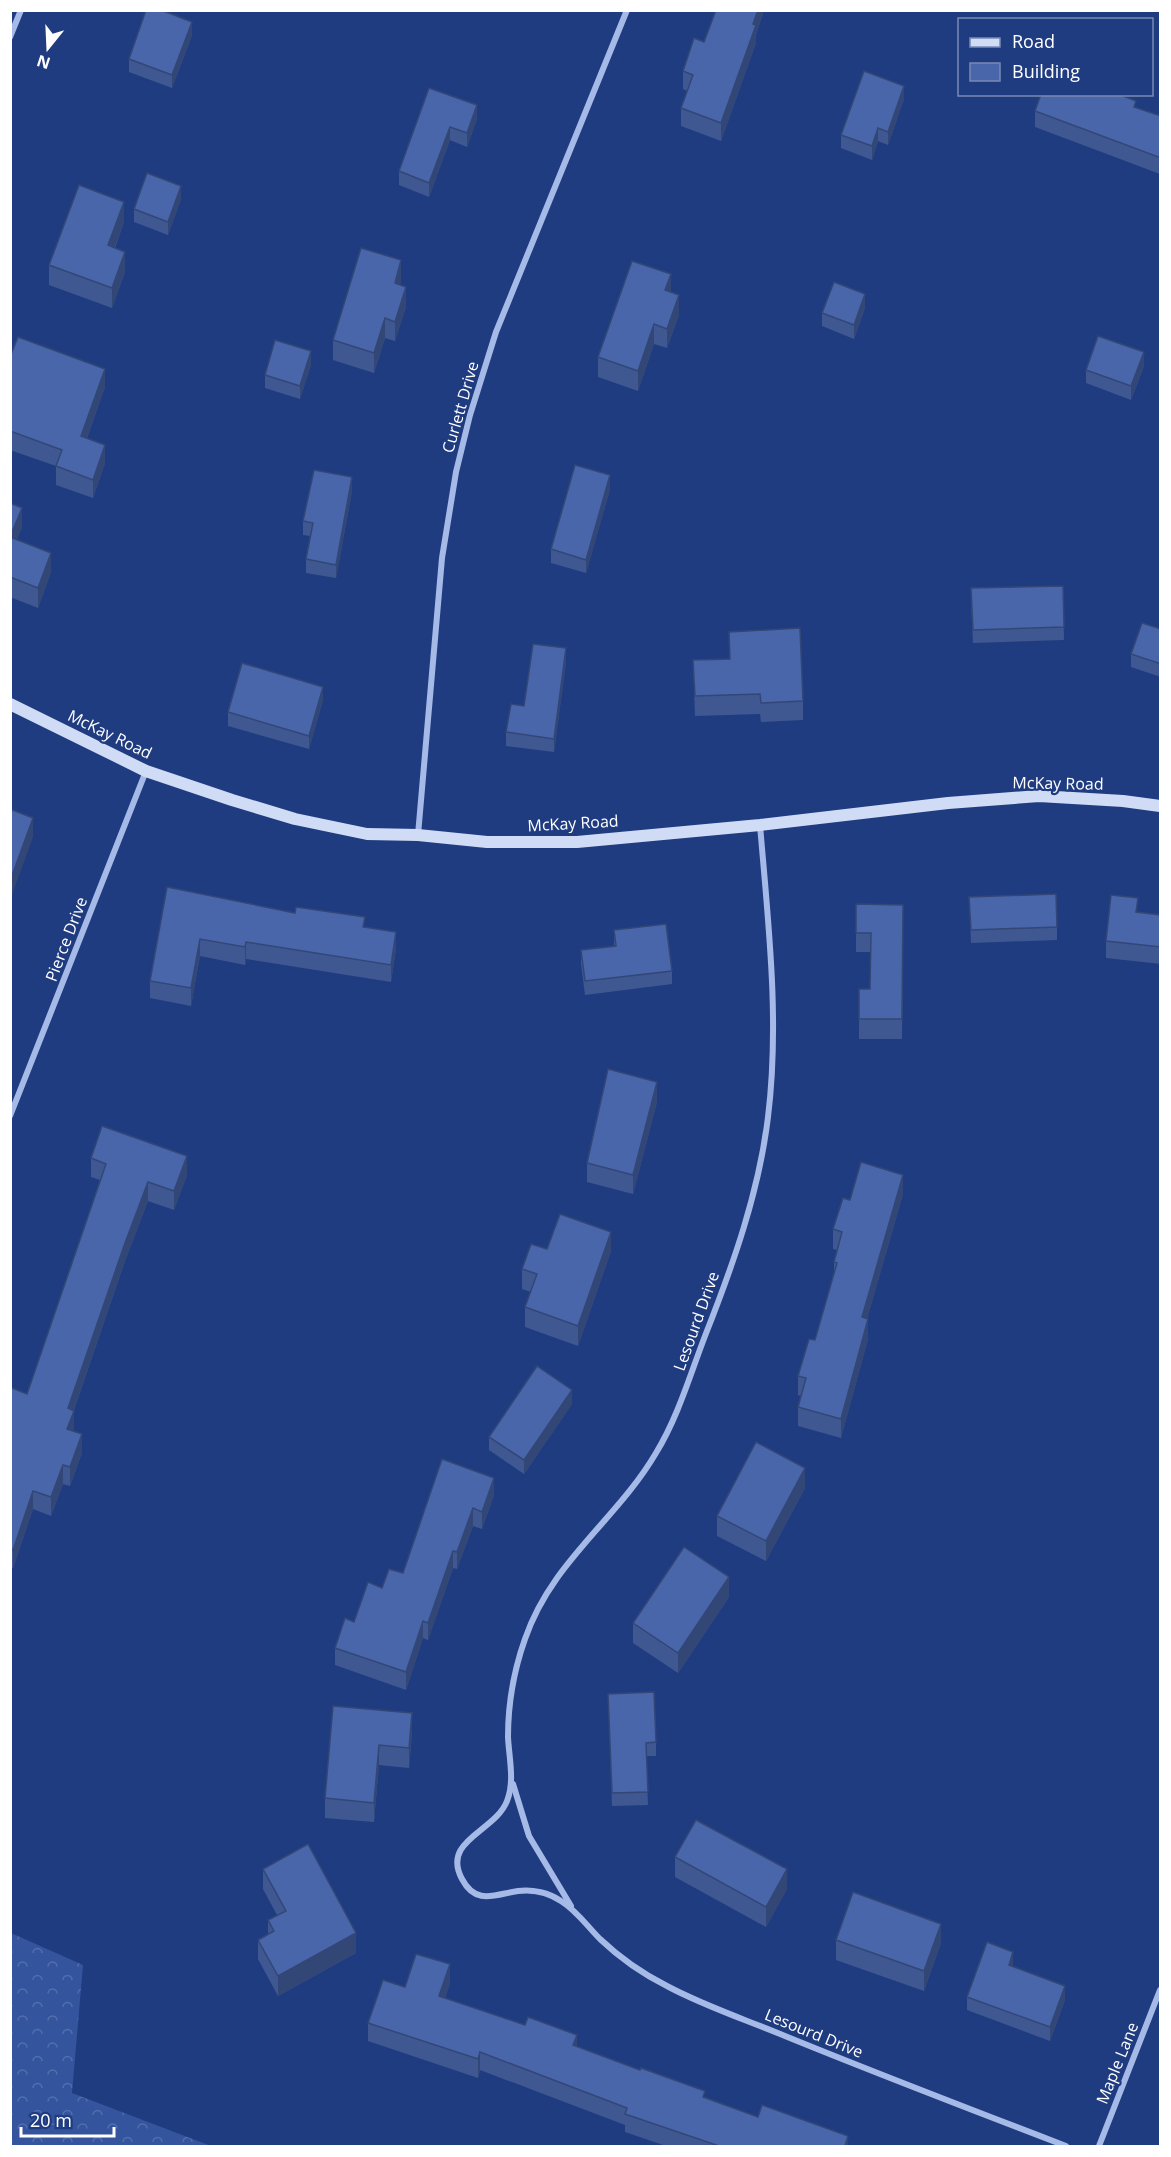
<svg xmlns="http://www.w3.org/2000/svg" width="1171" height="2157" font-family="'Open Sans',sans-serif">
<defs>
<pattern id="forest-crowns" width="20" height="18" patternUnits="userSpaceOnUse" patternTransform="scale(1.5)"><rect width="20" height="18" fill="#34549e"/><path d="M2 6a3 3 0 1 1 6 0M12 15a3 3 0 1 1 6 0" fill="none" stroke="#526ead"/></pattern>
</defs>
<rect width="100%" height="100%" fill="#203c80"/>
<polygon fill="url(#forest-crowns)" points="11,1933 83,1965 72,2093 211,2146 11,2146"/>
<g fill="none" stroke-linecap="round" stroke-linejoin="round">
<g stroke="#a6bae8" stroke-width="6">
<polyline points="10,37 21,10"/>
<path d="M760 825C768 921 780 1020 768 1117 759 1192 733 1265 705 1336 690 1375 678 1417 656 1453 616 1521 552 1561 525 1639 514 1670 508 1704 508 1737 509 1758 515 1781 507 1801 495 1832 441 1840 462 1879 476 1906 496 1894 518 1891 533 1889 549 1893 561 1901 577 1911 587 1926 600 1939 620 1958 643 1974 667 1986 704 2006 747 2020 785 2036 878 2074 972 2110 1066 2146"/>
<polyline points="418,835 442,558 456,472 470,415 496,332 627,10"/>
<polyline points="10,1116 146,771"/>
<polyline points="513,1784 529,1836 571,1906"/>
<polyline points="1099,2146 1160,1990"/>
</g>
<polyline stroke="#d0dbf6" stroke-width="12" points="10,704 146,771 232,800 295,819 367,834 418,835 487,842 577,842 760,825 948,803 1039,796 1123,801 1160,806"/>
</g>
<g fill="#3f5892">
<polygon points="716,10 764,10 756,35 756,43 721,141 681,126 681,108 687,91 683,89 683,71 704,42"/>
<polygon points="192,35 172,88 129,72 129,59"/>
<polygon points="429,88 477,119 467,147 450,140 429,197 399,185 399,171"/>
<polygon points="904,99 888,145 878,141 872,160 841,148 841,135"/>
<polygon points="1136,108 1161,116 1161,180 1160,179 1160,174 1035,127 1035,111"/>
<polygon points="181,199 168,235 134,222 134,209"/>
<polygon points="124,222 115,248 125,272 112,308 49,285 49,265"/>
<polygon points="401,280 400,285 406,307 395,341 385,338 374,373 333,360 333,340"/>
<polygon points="671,292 679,315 667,348 654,344 638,391 598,377 598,357"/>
<polygon points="865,308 854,339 822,326 822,313"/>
<polygon points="10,357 105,387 87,438 105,463 93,498 56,485 56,466 10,450"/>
<polygon points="311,365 300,399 265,388 265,375"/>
<polygon points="1144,366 1131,400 1086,383 1086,370"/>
<polygon points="610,489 586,573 551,563 551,549"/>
<polygon points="352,491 336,578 306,573 306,559 310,536 303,535 303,521"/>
<polygon points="10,503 22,527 17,539 51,572 38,608 10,597"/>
<polygon points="1063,586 1064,640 973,643 971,602"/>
<polygon points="1161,629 1161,677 1131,667 1131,654"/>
<polygon points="729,632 803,701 803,720 761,722 760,714 695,716 693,660 729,659"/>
<polygon points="566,662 554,752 506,746 506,732 524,706"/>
<polygon points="323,700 309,749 228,726 228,712"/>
<polygon points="167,887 365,928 396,949 391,982 246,959 245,965 200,956 191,1006 150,998 150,981"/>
<polygon points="969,897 1057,927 1057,940 971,943"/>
<polygon points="856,904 903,905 902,1039 859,1039 859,989 870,989 871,952 856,952"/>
<polygon points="1138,912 1161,915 1161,964 1106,958 1106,941"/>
<polygon points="614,930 672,971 672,984 585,995 581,964 581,950 614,947"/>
<polygon points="657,1102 633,1194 587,1182 587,1163"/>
<polygon points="91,1158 187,1175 174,1210 148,1201 125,1261 74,1410 73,1431 82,1453 70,1486 63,1484 51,1516 33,1509 13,1568 10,1568 10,1392 27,1394 100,1180 91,1177"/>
<polygon points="903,1194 867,1319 868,1339 841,1438 798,1426 798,1407 801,1396 798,1395 798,1376 815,1340 834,1273 834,1262 837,1250 833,1249 833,1229 850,1200"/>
<polygon points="547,1249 611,1251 578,1346 525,1327 525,1307 531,1292 522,1289 522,1269"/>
<polygon points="572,1404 524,1474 489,1450 489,1437"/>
<polygon points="442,1459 494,1495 482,1529 473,1526 457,1569 453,1568 428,1640 423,1638 406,1690 335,1665 335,1648 354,1622 382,1588 403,1573"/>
<polygon points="805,1488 766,1561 717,1536 717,1516"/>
<polygon points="1161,1513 1161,1536 1159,1535 1159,1516"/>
<polygon points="729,1597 678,1673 633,1643 633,1623"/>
<polygon points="608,1694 656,1742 656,1756 646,1756 648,1805 612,1806"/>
<polygon points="333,1706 412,1733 409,1768 379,1765 374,1822 325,1818 325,1798"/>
<polygon points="675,1857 787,1889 766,1927 675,1877"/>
<polygon points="263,1869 356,1953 278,1996 258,1959 258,1940 268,1934 268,1920 277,1915 263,1889"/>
<polygon points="836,1940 941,1943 924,1991 836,1960"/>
<polygon points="1013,1965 1013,1967 1065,2000 1050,2041 967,2010 967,1997"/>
<polygon points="450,1983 445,1998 577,2047 705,2097 758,2117 848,2146 666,2146 625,2132 625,2125 480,2070 478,2078 368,2041 368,2023 405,1987"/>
</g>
<g fill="#334777">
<polygon points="758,10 764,10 756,35 756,43 721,141 721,123"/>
<polygon points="192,22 192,35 172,88 172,75"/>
<polygon points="904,86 904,99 888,145 888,132"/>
<polygon points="477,105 477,119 467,147 467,133"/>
<polygon points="450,127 450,140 429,197 429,183"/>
<polygon points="878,128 878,141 872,160 872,146"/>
<polygon points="181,186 181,199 168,235 168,222"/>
<polygon points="124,202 124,222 108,265 108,245"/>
<polygon points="125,252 125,272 112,308 112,288"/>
<polygon points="401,260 401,280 395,303 395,283"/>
<polygon points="671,274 671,294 665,290"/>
<polygon points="406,287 406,307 395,341 395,322"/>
<polygon points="865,294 865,308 854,339 854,325"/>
<polygon points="679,295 679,315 667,348 667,329"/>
<polygon points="385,318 385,338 374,373 374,353"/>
<polygon points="654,324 654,344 638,391 638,371"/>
<polygon points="311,351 311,365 300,399 300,386"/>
<polygon points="1144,352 1144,366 1131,400 1131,386"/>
<polygon points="105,369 105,387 81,454 81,436"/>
<polygon points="105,445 105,463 93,498 93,480"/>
<polygon points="610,475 610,489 586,573 586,560"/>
<polygon points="352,477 352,491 336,578 336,565"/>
<polygon points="22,508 22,527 10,556 10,537"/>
<polygon points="51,553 51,572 38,608 38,588"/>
<polygon points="566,648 566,662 554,752 554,739"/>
<polygon points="323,687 323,700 309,749 309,736"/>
<polygon points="33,818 33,837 10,900 10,881"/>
<polygon points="396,932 396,949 391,982 391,965"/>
<polygon points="200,939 200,956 191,1006 191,988"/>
<polygon points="246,942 246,959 245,965 245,947"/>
<polygon points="657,1082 657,1102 633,1194 633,1175"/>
<polygon points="187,1156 187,1175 174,1210 174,1191"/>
<polygon points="903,1175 903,1194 862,1337 862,1317"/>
<polygon points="148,1182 148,1201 125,1261 70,1421 74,1411 74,1429 67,1448 68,1408 125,1243"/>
<polygon points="611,1232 611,1251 578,1346 578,1326"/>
<polygon points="868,1319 868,1339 841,1438 841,1419"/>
<polygon points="572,1390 572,1404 524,1474 524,1460"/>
<polygon points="82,1434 82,1453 70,1486 70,1467"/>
<polygon points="63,1465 63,1484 51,1516 51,1497"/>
<polygon points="805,1468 805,1488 766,1561 766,1541"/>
<polygon points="494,1478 494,1495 482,1529 482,1512"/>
<polygon points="33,1491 33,1509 13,1568 13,1550"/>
<polygon points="473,1508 473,1526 457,1569 457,1552"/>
<polygon points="453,1551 453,1568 428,1640 428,1623"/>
<polygon points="729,1577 729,1597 678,1673 678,1653"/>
<polygon points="423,1621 423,1638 406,1690 406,1672"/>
<polygon points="412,1713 412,1733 409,1768 409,1748"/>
<polygon points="379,1745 379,1765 374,1822 374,1803"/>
<polygon points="787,1869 787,1889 766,1927 766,1907"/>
<polygon points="941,1924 941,1943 924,1991 924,1971"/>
<polygon points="356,1933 356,1953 278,1996 278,1976"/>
<polygon points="1013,1952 1013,1965 1009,1979 1009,1965"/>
<polygon points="450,1964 450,1983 439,2014 439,1996"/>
<polygon points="1065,1986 1065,2000 1050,2041 1050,2027"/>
<polygon points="577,2035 577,2053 573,2045"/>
<polygon points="480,2052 480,2070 478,2078 478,2059"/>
<polygon points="848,2136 848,2146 845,2146"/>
</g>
<g fill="#4966aa" stroke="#334777" stroke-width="1.5">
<polygon points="146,10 161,10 192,22 172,75 129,59"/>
<polygon points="716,10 758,10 753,24 756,25 721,123 681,108 693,75 683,71 694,38 704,42"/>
<polygon points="864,71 904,86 888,132 878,128 872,146 841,135"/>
<polygon points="429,88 477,105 467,133 450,127 429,183 399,171"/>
<polygon points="1041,94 1118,94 1136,101 1134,107 1161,116 1161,158 1035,111"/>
<polygon points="147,173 181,186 168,222 134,209"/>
<polygon points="79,185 124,202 108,245 125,252 112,288 49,265"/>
<polygon points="361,248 401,260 395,283 406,287 395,322 385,318 374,353 333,340"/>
<polygon points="632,261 671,274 665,290 679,295 667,329 654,324 638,371 598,357"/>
<polygon points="834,282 865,294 854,325 822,313"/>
<polygon points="1098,336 1144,352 1131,386 1086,370"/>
<polygon points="18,337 105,369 81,436 105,445 93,480 56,466 62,450 10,431 10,357"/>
<polygon points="275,340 311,351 300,386 265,375"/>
<polygon points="575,465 610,475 586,560 551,549"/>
<polygon points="314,470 352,477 336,565 306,559 313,523 303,521"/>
<polygon points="10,503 22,508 10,537"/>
<polygon points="10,537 51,553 38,588 10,577"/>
<polygon points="1063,586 1064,627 973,630 971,588"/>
<polygon points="1142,623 1161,629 1161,664 1131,654"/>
<polygon points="800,628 803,701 761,703 760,694 695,696 693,660 730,659 729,632"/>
<polygon points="533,644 566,648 554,739 506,732 511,704 524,706"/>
<polygon points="242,663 323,687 309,736 228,712"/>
<polygon points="10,809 33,818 10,881"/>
<polygon points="167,887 295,913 296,907 365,917 363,927 396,932 391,965 246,942 245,947 200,939 191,988 150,981"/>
<polygon points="1056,894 1057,927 971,930 969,897"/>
<polygon points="1111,895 1138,898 1136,912 1161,915 1161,947 1106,941"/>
<polygon points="856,904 903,905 902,1019 859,1019 859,989 870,989 871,933 856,933"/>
<polygon points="666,924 672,971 585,981 581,950 616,946 614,930"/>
<polygon points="608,1069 657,1082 633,1175 587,1163"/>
<polygon points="102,1126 187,1156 174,1191 148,1182 125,1243 68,1408 74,1411 67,1429 82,1434 70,1467 63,1465 51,1497 33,1491 13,1550 10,1549 10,1392 12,1388 27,1394 106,1164 91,1158"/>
<polygon points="861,1162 903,1175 862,1317 868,1319 841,1419 798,1407 806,1378 798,1376 809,1339 815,1340 837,1263 834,1262 842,1232 833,1229 843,1198 850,1200"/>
<polygon points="560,1214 611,1232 578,1326 525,1307 537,1274 522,1269 531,1244 547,1249"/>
<polygon points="537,1366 572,1390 524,1460 489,1437"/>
<polygon points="756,1442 805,1468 766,1541 717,1516"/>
<polygon points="442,1459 494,1478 482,1512 473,1508 457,1552 453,1551 428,1623 423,1621 406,1672 335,1648 345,1618 354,1622 368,1582 382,1588 389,1569 403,1573"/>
<polygon points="684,1547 729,1577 678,1653 633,1623"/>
<polygon points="654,1692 656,1742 646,1743 648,1792 612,1793 608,1694"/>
<polygon points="333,1706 412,1713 409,1748 379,1745 374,1803 325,1798"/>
<polygon points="696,1820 787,1869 766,1907 675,1857"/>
<polygon points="308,1844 356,1933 278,1976 258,1940 274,1931 268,1920 286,1911 263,1869"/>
<polygon points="853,1892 941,1924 924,1971 836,1940"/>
<polygon points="987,1942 1013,1952 1009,1965 1065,1986 1050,2027 967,1997"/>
<polygon points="416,1954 450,1964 439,1996 525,2025 528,2017 577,2035 573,2045 640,2070 641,2068 705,2091 703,2097 758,2117 762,2105 848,2136 845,2146 719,2146 625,2114 627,2108 480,2052 478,2059 368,2023 383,1980 405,1987"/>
</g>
<g text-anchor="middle" stroke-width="4.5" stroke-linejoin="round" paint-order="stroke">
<g font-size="16" fill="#fff" stroke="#203c80">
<text transform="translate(460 407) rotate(-74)" y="6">Curlett Drive</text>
<text transform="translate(110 734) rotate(26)" y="6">McKay Road</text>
<text transform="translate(1058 783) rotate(1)" y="6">McKay Road</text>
<text transform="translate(573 823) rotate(-3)" y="6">McKay Road</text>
<text transform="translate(66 939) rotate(-69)" y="6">Pierce Drive</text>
<text transform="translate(696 1321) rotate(-70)" y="6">Lesourd Drive</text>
<text transform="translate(814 2033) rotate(22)" y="6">Lesourd Drive</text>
<text transform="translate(1117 2063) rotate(-68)" y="6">Maple Lane</text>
</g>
</g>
<rect width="1171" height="2157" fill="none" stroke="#ffffff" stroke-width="24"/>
<rect x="958" y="18" width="195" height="78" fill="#203c80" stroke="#798ab3" stroke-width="1.5"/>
<rect x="970" y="38" width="30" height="9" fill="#d0dbf6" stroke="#798ab3" stroke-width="1.5"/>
<text x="1012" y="48" font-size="18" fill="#ffffff">Road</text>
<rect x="970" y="63" width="30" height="18" fill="#4966aa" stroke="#798ab3" stroke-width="1.5"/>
<text x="1012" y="78" font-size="18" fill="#ffffff">Building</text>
<g transform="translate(48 48) rotate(198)" stroke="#203c80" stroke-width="4.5" paint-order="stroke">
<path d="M0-4.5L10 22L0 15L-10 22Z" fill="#ffffff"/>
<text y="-9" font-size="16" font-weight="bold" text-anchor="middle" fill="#ffffff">N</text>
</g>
<path d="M21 2127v9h93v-9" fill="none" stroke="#ffffff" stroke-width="3"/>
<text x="30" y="2127" font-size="18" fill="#ffffff" stroke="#203c80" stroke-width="4.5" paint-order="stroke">20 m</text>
</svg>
